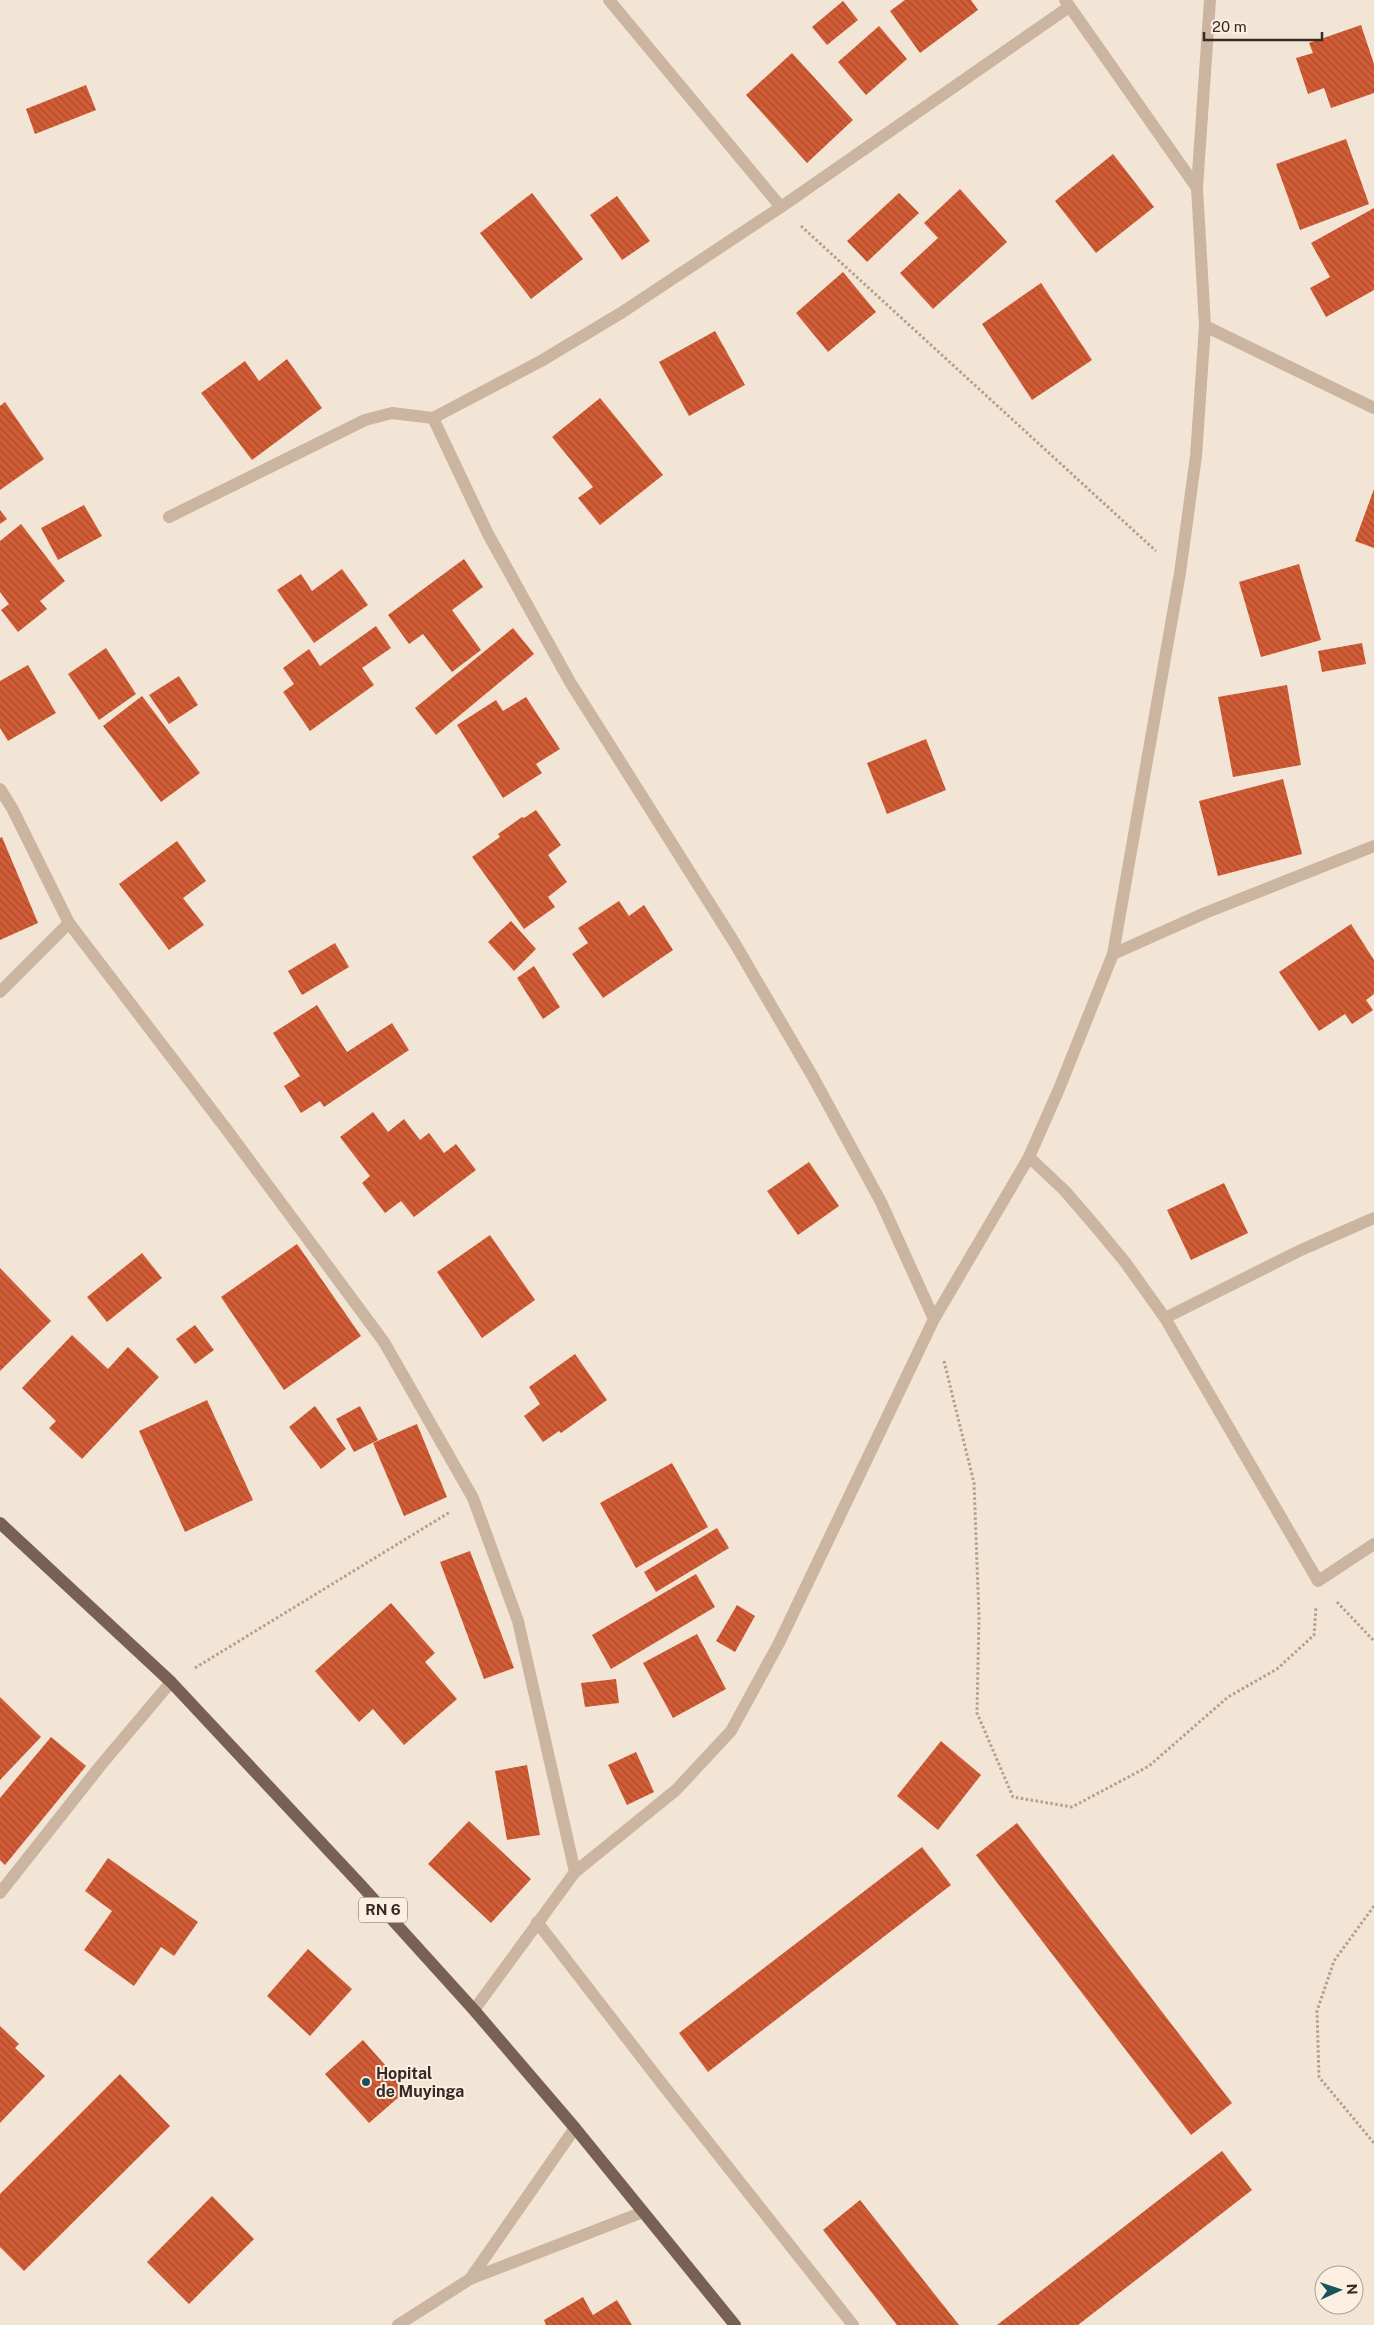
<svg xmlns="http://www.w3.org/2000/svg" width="1374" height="2325" font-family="'Public Sans',sans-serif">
<defs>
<pattern id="building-back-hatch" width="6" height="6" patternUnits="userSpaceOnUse" patternTransform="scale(1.25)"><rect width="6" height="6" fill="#d15c35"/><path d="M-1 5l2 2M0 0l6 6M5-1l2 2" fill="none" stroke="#aa4c2d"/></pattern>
</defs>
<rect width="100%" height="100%" fill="#f3e5d5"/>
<g fill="url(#building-back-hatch)">
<polygon points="905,0 971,0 978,10 920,53 890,11"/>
<polygon points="843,1 858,20 827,45 812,27"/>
<polygon points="1361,25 1374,64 1374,93 1331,108 1324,88 1308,94 1296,58 1313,53 1309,43"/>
<polygon points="879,26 907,59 866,95 838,62"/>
<polygon points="792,53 853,120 807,163 746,95"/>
<polygon points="86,85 96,110 35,134 26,109"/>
<polygon points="1346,139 1369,204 1300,230 1276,164"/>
<polygon points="1113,154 1154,207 1096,253 1055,201"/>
<polygon points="960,189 1007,242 933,309 900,273 938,238 924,223"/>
<polygon points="532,193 583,259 531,299 480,233"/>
<polygon points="899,193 919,213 867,262 847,241"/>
<polygon points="617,196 650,241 622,260 590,215"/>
<polygon points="1374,208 1374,290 1326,317 1310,288 1330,277 1311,243"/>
<polygon points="843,272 876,312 828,352 796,313"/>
<polygon points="1041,283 1092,360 1032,400 982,324"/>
<polygon points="715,331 745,385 689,416 659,362"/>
<polygon points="287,359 322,408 252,460 201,393 245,361 259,381"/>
<polygon points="600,398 663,475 600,525 578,498 593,487 552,437"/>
<polygon points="5,402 44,459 0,490 0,406"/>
<polygon points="1374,489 1374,548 1355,541"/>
<polygon points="84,505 102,536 58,560 41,528"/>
<polygon points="0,510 7,519 0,524"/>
<polygon points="21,524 65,581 40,601 47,609 18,632 1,610 9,604 0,592 0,541"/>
<polygon points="464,559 483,587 452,610 481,650 452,672 423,634 409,644 388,615"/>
<polygon points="1299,564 1321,640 1261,657 1239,582"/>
<polygon points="342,569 368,605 314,643 277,590 301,574 312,591"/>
<polygon points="376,626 391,648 362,668 374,685 310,731 283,692 294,684 283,668 309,649 320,666"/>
<polygon points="513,628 534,654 436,735 415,708"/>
<polygon points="1362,643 1366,664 1322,672 1318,651"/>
<polygon points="106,648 136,694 99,720 68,674"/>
<polygon points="28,665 56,713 8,741 0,728 0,681"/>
<polygon points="179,676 198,705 169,724 149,695"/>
<polygon points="1287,685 1301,765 1233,777 1218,697"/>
<polygon points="142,696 200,773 161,802 103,726"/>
<polygon points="526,697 560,749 536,764 542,773 503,798 457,725 496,700 503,711"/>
<polygon points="926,739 946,790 887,814 867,763"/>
<polygon points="1283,779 1302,854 1218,876 1199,801"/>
<polygon points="536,810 561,845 548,855 567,882 548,897 555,907 524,929 472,857 500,837 498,834 522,817 524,818"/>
<polygon points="2,837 38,923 0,940 0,838"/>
<polygon points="177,841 206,881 183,898 204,925 169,950 119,884"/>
<polygon points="619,901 629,916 644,905 673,950 603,998 572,954 588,943 578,928"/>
<polygon points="511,921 536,949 514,971 488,942"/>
<polygon points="1351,924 1374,960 1374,994 1366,1000 1373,1010 1352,1024 1345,1014 1319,1031 1279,972"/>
<polygon points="335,943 349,967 302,995 288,971"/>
<polygon points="534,966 560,1007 543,1019 517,978"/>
<polygon points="317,1005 347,1052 392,1023 409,1050 324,1107 320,1101 301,1113 284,1086 300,1076 273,1033"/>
<polygon points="373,1112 388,1132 404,1119 420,1140 429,1133 444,1153 456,1144 476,1170 414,1217 401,1201 385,1213 362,1183 370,1176 340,1137"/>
<polygon points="809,1162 839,1206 798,1235 767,1191"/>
<polygon points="1224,1183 1248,1233 1191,1260 1167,1210"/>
<polygon points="490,1235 535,1300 482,1338 437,1272"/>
<polygon points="297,1244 361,1336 284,1390 221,1297"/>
<polygon points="142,1253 162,1278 107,1322 87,1297"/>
<polygon points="0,1268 51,1321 0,1371"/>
<polygon points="195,1325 214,1350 195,1364 176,1339"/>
<polygon points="72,1335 108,1369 128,1347 159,1377 82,1459 49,1428 56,1421 22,1388"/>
<polygon points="575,1354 607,1400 561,1433 559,1431 543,1442 524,1416 540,1404 529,1387"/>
<polygon points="207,1400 253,1500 185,1532 139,1431"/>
<polygon points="315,1406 346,1449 321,1469 289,1427"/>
<polygon points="360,1406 378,1440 354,1452 336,1419"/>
<polygon points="417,1424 447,1497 404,1516 373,1443"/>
<polygon points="672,1463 708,1527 636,1568 600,1503"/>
<polygon points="717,1528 729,1548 656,1592 644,1572"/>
<polygon points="470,1551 514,1668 484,1679 440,1562"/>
<polygon points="696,1574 715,1607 611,1669 592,1635"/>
<polygon points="391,1603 435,1653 425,1662 457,1699 404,1745 373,1709 359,1722 315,1671"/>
<polygon points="737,1605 755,1616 735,1652 716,1641"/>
<polygon points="697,1634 726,1689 673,1718 643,1663"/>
<polygon points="616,1679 619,1703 585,1707 581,1683"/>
<polygon points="0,1697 41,1737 0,1780"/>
<polygon points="51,1737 86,1766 5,1865 0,1860 0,1798"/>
<polygon points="941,1741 981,1775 938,1830 897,1796"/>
<polygon points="636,1752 654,1792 627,1805 608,1765"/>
<polygon points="527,1765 540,1835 507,1840 495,1771"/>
<polygon points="469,1821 531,1879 491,1923 428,1864"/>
<polygon points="1017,1823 1232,2103 1191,2135 976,1855"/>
<polygon points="922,1847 951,1885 708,2072 679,2033"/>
<polygon points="108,1858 198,1922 174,1956 161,1947 134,1986 84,1950 112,1911 85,1891"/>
<polygon points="308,1949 352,1989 310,2036 267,1996"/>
<polygon points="0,2026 19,2044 15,2048 45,2076 0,2123"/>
<polygon points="363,2040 407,2090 369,2123 325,2074"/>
<polygon points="120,2074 170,2126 24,2271 0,2247 0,2194"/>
<polygon points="1222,2151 1252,2190 1078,2325 997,2325"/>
<polygon points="212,2196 254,2239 189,2304 147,2262"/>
<polygon points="860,2200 959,2325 897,2325 823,2230"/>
<polygon points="583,2297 593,2315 617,2300 632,2325 546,2325 544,2320"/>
</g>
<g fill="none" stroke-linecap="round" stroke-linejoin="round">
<g stroke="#b79e8b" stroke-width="3" stroke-dasharray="2.5 2.5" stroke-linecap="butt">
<polyline points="801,226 1156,551"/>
<polyline points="944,1361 974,1483 979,1617 977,1713 1013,1797 1072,1807 1149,1766 1228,1697 1277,1669 1314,1635 1316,1607"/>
<polyline points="1337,1602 1374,1641"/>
<polyline points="195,1668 450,1512"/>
<polyline points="1374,1906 1334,1961 1317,2011 1319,2077 1374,2143"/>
</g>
<polyline stroke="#ccb5a0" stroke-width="12" points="0,1893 101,1765 171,1682"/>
<g stroke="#ccb5a0" stroke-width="12">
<polyline points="609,0 781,207"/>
<polyline points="1065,0 1197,188"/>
<polyline points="1205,326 1374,408"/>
<polyline points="433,418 488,534 570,682 734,942 813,1077 881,1202 934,1319"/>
<polyline points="169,517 365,420 392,413 433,418 541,361 621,313 781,207 1069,7"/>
<polyline points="0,789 12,808 69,923 227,1130 384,1342 473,1498 518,1621 575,1872"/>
<polyline points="1113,954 1205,913 1374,846"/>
<polyline points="0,992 69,923"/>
<polyline points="1029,1157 1065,1191 1096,1227 1125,1262 1165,1318 1318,1581 1374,1544"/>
<polyline points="1165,1318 1301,1250 1374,1218"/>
<polyline points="537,1922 663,2085 853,2325"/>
<polyline points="474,2010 575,1872 676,1790 731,1731 779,1643 934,1319 1029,1157 1059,1089 1113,954 1180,573 1196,456 1205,326 1197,188 1210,0"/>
<polyline points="470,2279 575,2128"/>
<polyline points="398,2325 470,2279 643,2212"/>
</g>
<polyline stroke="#786054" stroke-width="12" points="0,1523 171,1682 359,1883 474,2010 575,2128 735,2325"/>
</g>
<circle fill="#16545a" stroke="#fbefe1" stroke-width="2" cx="366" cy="2082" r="5"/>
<g text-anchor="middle" stroke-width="4" stroke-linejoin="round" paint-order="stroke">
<rect fill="#fbefe1" stroke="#70655d" stroke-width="1" x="359" y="1897.5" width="48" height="25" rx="4"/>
<g font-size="15" font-weight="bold" fill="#352a24">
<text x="383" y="1915">RN 6</text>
</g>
<g font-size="16" font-weight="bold" fill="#352a24" stroke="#fbefe1" text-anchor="start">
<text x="376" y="2079">Hopital<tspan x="376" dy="18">de Muyinga</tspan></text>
</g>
</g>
<g transform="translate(1339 2290) rotate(87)"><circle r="24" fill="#fbefe1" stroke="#aca095"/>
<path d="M0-4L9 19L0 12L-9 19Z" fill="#16545a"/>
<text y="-8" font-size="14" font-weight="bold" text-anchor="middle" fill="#352a24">N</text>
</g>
<path d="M1204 32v8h118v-8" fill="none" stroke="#352a24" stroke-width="2.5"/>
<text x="1212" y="32" font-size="15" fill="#352a24" stroke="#fbefe1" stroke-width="4" paint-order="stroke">20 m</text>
</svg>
